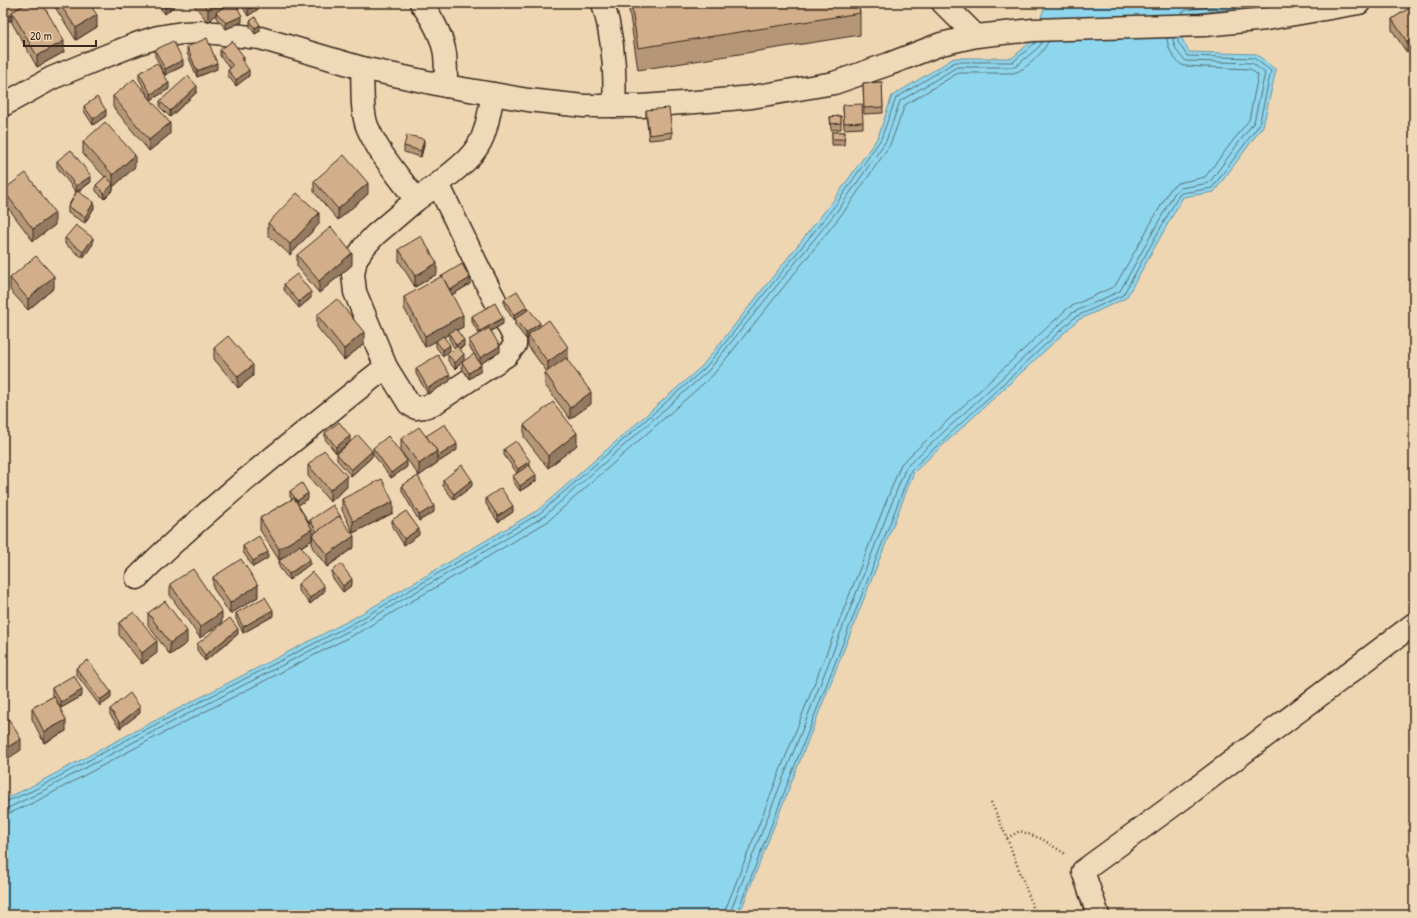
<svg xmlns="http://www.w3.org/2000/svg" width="1417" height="918" font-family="'Patrick Hand',sans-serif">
<rect width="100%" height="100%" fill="#eed6b3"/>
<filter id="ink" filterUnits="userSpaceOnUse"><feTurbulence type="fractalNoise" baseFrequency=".025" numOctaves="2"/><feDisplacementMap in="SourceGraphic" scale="8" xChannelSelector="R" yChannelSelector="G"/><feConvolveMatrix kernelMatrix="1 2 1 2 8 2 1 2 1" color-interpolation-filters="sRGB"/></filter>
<g filter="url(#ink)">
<polygon fill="#8dd6ee" stroke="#6c919b" points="1046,3 1286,3 1278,7 1187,19 1182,39 1189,52 1256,54 1276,70 1263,126 1214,192 1183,197 1126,298 1078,320 914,472 739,915 3,915 3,800 30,787 141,728 354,618 538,510 702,366 833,201 878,137 892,96 954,58 1012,58 1033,40"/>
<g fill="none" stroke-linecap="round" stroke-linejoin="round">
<g stroke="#5c6f71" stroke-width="1">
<polyline points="1200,13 1276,3"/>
<polyline points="1180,14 1186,10 1238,3"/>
<polyline points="3,803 32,791 143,731 356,622 540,513 705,368 837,203 881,139 896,98 955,62 1013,62 1036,42"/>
<polyline points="3,808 8,808 35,795 145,736 358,626 543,517 708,371 841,206 886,141 900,101 957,67 1015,67 1039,47 1042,42"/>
<path d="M3 814 10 813 37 801 148 741 361 631 547 522 713 375 846 209 890 145 905 105 958 73H1012C1024 72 1044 52 1048 42"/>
<path d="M725 915 726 908 901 464 1068 308 1115 286 1171 188 1178 183 1205 177 1249 120 1258 75 1250 69 1184 66C1175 62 1167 48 1167 38"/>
<path d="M731 915V910L906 467 1072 313 1120 291 1175 192 1181 188 1209 183 1254 122 1265 73 1252 63 1186 61C1179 56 1173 46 1173 38"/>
<polyline points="736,915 911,470 1075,317 1123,295 1179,195 1182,193 1212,188 1259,125 1271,71 1254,58 1187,56 1178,42 1178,38"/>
</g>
<defs>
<g id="minor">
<path d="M421 3C432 18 442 35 445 54 446 64 446 75 446 86"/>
<path d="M603 3C613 37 616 71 614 106"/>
<polyline points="943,3 976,36"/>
<path d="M362 68C363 85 361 110 367 126 378 153 399 176 416 200"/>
<polyline points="3,105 52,78 93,61 139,43 158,37 182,33 206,32 260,38 362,68 446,86 528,100 584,106 642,106 709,101 752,97 834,83 889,64 941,44 976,36 1033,30 1204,25 1266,19 1359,3"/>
<path d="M438 184 416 200 375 235 364 247 356 259 353 274 355 292 386 367 409 404 416 408 424 407 433 404 507 355 515 345V339L481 273 438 184C454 171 475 157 483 136 488 123 490 108 493 94"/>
<path d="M137 578C177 537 221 500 266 463 306 431 346 398 386 367"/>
<polyline points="1098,915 1083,871 1190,793 1414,624"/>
</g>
</defs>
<use href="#minor" stroke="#3b2a1e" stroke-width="25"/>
<g stroke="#3b2a1e" stroke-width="2.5" stroke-dasharray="1 3" stroke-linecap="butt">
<polyline points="991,802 1007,838 1036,915"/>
<polyline points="1007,838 1020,831 1042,839 1067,855"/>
</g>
<use href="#minor" stroke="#eed9b8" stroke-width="22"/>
</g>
<g fill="#b59677" stroke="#3b2a1e">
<polygon points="3,3 64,52 37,67 12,23 12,20 10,22 3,12"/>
<polygon points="53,3 89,3 97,27 76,40 53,4"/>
<polygon points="117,3 129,3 121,9"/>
<polygon points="156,3 178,3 165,14"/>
<polygon points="192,3 230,3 227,6 242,22 226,29 216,18 216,15 208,22"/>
<polygon points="240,3 264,3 264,5 248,16"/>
<polygon points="628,3 858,3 860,13 860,35 638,70"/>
<polygon points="1414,5 1407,53 1392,30 1392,19"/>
<polygon points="250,21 260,31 255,34 250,27"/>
<polygon points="187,47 217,69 197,77 187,53"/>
<polygon points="155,50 183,66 165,75 155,56"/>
<polygon points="220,50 244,63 243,63 249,76 236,86 228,76 228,70 230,68 220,56"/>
<polygon points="139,73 169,89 151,100 170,134 149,151 113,107 113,96 150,99 139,79"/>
<polygon points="882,82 883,113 864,114 863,83"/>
<polygon points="197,92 170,117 160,107 160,101"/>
<polygon points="843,105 863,122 863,128 844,129"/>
<polygon points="84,106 106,116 93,125 84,111"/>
<polygon points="646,110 672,132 672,138 649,140 646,116"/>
<polygon points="841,116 841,129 831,130 830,117"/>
<polygon points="832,132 845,132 844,145 832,145"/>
<polygon points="83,142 135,167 113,187 113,190 104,199 96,191 96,185 105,177 83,154"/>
<polygon points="424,145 421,157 404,152 404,146"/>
<polygon points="57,161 91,182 78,192 94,208 85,223 68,213 68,207 76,192 57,167"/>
<polygon points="314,181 368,194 338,220 314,192"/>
<polygon points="3,190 55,225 33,241 3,201"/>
<polygon points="268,223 319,224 290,255 268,235"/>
<polygon points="65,238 93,244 83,258 65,244"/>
<polygon points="399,249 437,274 415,287 399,261"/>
<polygon points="297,255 352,265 319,293 297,266"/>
<polygon points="10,278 54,288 28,310 10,290"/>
<polygon points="284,284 311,298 299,308 284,290"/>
<polygon points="470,284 452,295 463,327 457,330 464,346 459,349 464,360 455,369 448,361 448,355 455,349 449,339 449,334 444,337 450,351 443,356 436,347 436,341 425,347 404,308 404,297"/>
<polygon points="504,299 527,310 540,326 568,358 567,359 591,404 570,419 545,385 545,373 547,372 528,346 528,338 526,339 515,325 515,320 514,321 504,305"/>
<polygon points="317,315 364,344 344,360 317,327"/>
<polygon points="472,316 503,324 491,331 500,352 480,364 481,371 469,379 462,368 462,362 478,360 469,346 469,340 479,334 472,322"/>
<polygon points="214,348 253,376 238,388 214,359"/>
<polygon points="416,368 450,381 428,394 416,374"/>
<polygon points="524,425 577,445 548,468 524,437"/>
<polygon points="325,433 350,442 336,453 325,439"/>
<polygon points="426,436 457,450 437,463 419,476 401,451 401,439"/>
<polygon points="373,448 407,467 391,478 373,454"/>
<polygon points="504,449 530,466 536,481 520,491 513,481 513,476 517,473 504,455"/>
<polygon points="337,454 372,457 351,476 337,460"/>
<polygon points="308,465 347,487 330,502 308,476"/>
<polygon points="443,480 472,486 454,500 443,486"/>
<polygon points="402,485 434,512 419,521 402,491"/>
<polygon points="290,491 308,499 298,505 310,524 310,520 341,518 354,547 327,567 312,547 312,535 315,534 312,530 312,540 301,547 310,564 289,580 279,567 279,561 283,558 279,560 260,530 260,518 292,499 290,497"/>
<polygon points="486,498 513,512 498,522 486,504"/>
<polygon points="342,499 393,513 353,533 342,510"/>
<polygon points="392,520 419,535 404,545 392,526"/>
<polygon points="243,546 268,558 253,567 243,552"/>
<polygon points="332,571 352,585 343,592 332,577"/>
<polygon points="213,577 258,597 230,614 213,588"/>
<polygon points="170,584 222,612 200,638 170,595"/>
<polygon points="298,584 324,592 310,604 298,590"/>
<polygon points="148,613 187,643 170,655 148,625"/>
<polygon points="236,613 273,616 243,633 236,619"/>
<polygon points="119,623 157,653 142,664 119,635"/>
<polygon points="238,634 205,661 197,650 197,644"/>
<polygon points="76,668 111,698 100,706 76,674"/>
<polygon points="52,688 82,696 61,708 56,700 66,731 44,743 32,719 32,708 54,696 52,694"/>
<polygon points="110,709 140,713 120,728 110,715"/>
</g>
<g fill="#937a61" stroke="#3b2a1e">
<polygon points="121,3 129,3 121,9"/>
<polygon points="165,3 178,3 165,14"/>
<polygon points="217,3 230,3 217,14 216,12 216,15 208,22 208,10"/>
<polygon points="258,3 264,3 264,5 248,16 248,10"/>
<polygon points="12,15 12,20 10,22 10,16"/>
<polygon points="97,15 97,27 76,40 76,28"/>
<polygon points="242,16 242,22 226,29 226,23"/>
<polygon points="260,25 260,31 255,34 255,28"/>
<polygon points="1414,37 1414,49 1407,53 1407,42"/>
<polygon points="64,41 64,52 37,67 37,56"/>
<polygon points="244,57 244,63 241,65 241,59"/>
<polygon points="183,60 183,66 165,75 165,69"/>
<polygon points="217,63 217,69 197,77 197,71"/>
<polygon points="249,70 249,76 236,86 236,80"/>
<polygon points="169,83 169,89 151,100 151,94"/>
<polygon points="197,86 197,92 170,117 170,111"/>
<polygon points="6,90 6,96 3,98 3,92"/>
<polygon points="106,110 106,116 93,125 93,119"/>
<polygon points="170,123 170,134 149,151 149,140"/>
<polygon points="424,139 424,145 421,157 421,151"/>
<polygon points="135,155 135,167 113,187 113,175"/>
<polygon points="91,176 91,182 76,192 76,186"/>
<polygon points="368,183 368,194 338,220 338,209"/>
<polygon points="113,184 113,190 104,199 104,193"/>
<polygon points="94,202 94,208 85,223 85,217"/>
<polygon points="55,213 55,225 33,241 33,229"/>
<polygon points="319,213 319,224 290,255 290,244"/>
<polygon points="93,238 93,244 83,258 83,252"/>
<polygon points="352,253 352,265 319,293 319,281"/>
<polygon points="437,263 437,274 415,287 415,276"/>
<polygon points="54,276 54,288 28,310 28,299"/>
<polygon points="470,278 470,284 450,296 450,290"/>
<polygon points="311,292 311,298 299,308 299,302"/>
<polygon points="527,307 527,313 514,321 514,315"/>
<polygon points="463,315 463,327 425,347 425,336"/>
<polygon points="503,318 503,324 480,337 480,331"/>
<polygon points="540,323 540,329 528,335 528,338 526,339 526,333"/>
<polygon points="364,332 364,344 344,360 344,349"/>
<polygon points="464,340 464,346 456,350 456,345"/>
<polygon points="450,345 450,351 443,356 443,350"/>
<polygon points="500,346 500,352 480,364 480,358"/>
<polygon points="568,347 568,358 548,373 548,362"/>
<polygon points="464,354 464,360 455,369 455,363"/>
<polygon points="253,365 253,376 238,388 238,377"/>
<polygon points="481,365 481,371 469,379 469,373"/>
<polygon points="450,375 450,381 428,394 428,388"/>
<polygon points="591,392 591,404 570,419 570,408"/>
<polygon points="577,433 577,445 548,468 548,456"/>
<polygon points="350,436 350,442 336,453 336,447"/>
<polygon points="457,444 457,450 437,463 437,457"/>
<polygon points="372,451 372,457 351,476 351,470"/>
<polygon points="437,451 437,463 419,476 419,464"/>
<polygon points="407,461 407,467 391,478 391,473"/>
<polygon points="530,461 530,467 518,475 518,469"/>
<polygon points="536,475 536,481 520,491 520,486"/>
<polygon points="347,476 347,487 330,502 330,490"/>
<polygon points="472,480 472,486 454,500 454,494"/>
<polygon points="308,493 308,499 297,506 297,501"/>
<polygon points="393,502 393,513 353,533 353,521"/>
<polygon points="434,506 434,512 419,521 419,515"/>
<polygon points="513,506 513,512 498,522 498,516"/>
<polygon points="312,529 312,540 279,560 279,549"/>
<polygon points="419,529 419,535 404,545 404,539"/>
<polygon points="354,536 354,547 327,567 327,555"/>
<polygon points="268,552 268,558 253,567 253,561"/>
<polygon points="310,559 310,564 289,580 289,574"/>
<polygon points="352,579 352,585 343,592 343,586"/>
<polygon points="258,585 258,597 230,614 230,603"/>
<polygon points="324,586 324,592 310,604 310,598"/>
<polygon points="273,610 273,616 243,633 243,627"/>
<polygon points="222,612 222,623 200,638 200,627"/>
<polygon points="238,629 238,634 205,661 205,655"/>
<polygon points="187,631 187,643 170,655 170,643"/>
<polygon points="157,641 157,653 142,664 142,653"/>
<polygon points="82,690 82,696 61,708 61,702"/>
<polygon points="111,692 111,698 100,706 100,700"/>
<polygon points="140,707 140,713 120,728 120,723"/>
<polygon points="66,720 66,731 44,743 44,732"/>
<polygon points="21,739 21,750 3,762 3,750"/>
</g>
<g fill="#d2af8a" stroke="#3b2a1e">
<polygon points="3,3 27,3 12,12 12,15 10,16 3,6"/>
<polygon points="27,3 42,3 64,41 37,56 12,12"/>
<polygon points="59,3 89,3 97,15 76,28"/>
<polygon points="202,3 217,3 208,10"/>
<polygon points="231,3 235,3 242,16 226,23 216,12"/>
<polygon points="244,3 258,3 248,10"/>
<polygon points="631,3 858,3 860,13 638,48"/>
<polygon points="1414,5 1414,37 1407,42 1392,19"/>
<polygon points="255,17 260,25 255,28 250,21"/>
<polygon points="207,38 217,63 197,71 187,47"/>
<polygon points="173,41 183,60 165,69 155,50"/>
<polygon points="232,41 244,57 241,59 249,70 236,80 228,70 233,66 220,50"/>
<polygon points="157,63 169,83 151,94 139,73"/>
<polygon points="188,76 197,86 170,111 160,101"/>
<polygon points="134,79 170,123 149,140 113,96"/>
<polygon points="882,82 883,107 864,108 863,83"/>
<polygon points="3,85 6,90 3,92"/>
<polygon points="97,97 106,110 93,119 84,106"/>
<polygon points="862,104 863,122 844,123 843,105"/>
<polygon points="669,108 672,132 649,135 646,110"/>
<polygon points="841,116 841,123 831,124 830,117"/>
<polygon points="105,122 135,155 113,175 83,142"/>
<polygon points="832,132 845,132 844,139 832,139"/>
<polygon points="407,135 424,139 421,151 404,146"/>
<polygon points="71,150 91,176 76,186 57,161"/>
<polygon points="344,155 368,183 338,209 314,181"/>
<polygon points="26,173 55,213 33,229 3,190"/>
<polygon points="106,176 113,184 104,193 96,185"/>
<polygon points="77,191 94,202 85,217 68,207"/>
<polygon points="297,193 319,213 290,244 268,223"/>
<polygon points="76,225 93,238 83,252 65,238"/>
<polygon points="331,227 352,253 319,281 297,255"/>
<polygon points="421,236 437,263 415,276 399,249"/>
<polygon points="36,256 54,276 28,299 10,278"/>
<polygon points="462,264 470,278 450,290 442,276"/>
<polygon points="297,274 311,292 299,302 284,284"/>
<polygon points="442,276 463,315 425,336 404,297"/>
<polygon points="517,291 527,307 514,315 504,299"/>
<polygon points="337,299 364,332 344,349 317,315"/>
<polygon points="495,303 503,318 480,331 472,316"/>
<polygon points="529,309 540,323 526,333 515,319"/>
<polygon points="549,320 568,347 548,362 528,335"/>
<polygon points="489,328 500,346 480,358 469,340"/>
<polygon points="456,329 464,340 456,345 449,333"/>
<polygon points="228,336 253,365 238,377 214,348"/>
<polygon points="443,336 450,345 443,350 436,341"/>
<polygon points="457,346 464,354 455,363 448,355"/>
<polygon points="474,354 481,365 469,373 462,362"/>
<polygon points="438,355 450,375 428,388 416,368"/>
<polygon points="566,358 591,392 570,408 545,373"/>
<polygon points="553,402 577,433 548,456 524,425"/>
<polygon points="339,422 350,436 336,447 325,433"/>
<polygon points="445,424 457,444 437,457 437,451 426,436"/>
<polygon points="419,427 437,451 419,464 401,439"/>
<polygon points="358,435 372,451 351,470 337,454"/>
<polygon points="388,436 407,461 391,473 373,448"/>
<polygon points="516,441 530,461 518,469 504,449"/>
<polygon points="324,450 347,476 330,490 308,465"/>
<polygon points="462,465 472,480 454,494 443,480"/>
<polygon points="529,465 536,475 520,486 513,476"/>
<polygon points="418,476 434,506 419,515 402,485"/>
<polygon points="382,479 393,502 353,521 342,499"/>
<polygon points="302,483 308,493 297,501 290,491"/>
<polygon points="501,488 513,506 498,516 486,498"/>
<polygon points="294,498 312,529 279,549 260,518"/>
<polygon points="333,505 341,517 340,517 339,516 317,532 310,520"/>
<polygon points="406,511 419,529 404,539 392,520"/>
<polygon points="339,516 354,536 327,555 312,535"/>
<polygon points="259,536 268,552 253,561 243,546"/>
<polygon points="300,545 310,559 289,574 279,561"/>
<polygon points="241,559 258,585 230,603 213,577"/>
<polygon points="341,564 352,579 343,586 332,571"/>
<polygon points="193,569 222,612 200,627 170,584"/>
<polygon points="312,572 324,586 310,598 298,584"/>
<polygon points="265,597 273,610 243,627 236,613"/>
<polygon points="165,601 187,631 170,643 148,613"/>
<polygon points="134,612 157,641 142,653 119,623"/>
<polygon points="230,618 238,629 205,655 197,644"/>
<polygon points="88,660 111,692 100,700 76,668"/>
<polygon points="74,675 82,690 61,702 52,688"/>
<polygon points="130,693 140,707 120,723 110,709"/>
<polygon points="54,696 66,720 44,732 32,708"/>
<polygon points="8,718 21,739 3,750 3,721"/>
</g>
</g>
<rect width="1417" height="918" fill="none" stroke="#eed9b8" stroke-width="16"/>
<rect x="8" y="8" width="1401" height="902" fill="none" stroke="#3b2a1e" stroke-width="1.5" filter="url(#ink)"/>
<path d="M24 40v6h72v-6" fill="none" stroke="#3b2a1e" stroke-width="2"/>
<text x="30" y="40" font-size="12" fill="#3b2a1e" stroke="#eed9b8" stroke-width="3" paint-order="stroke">20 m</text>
</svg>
